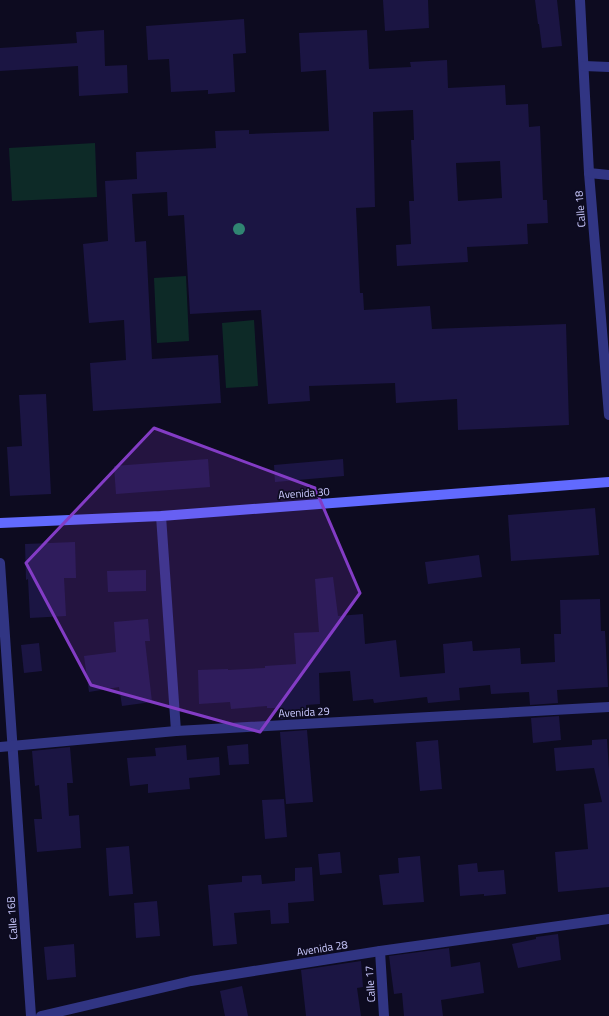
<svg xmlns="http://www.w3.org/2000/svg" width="609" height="1016" font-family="'Titillium Web',sans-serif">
<rect width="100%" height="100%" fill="#0d0b20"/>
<g fill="#0d2a27">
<polygon points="95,143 97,197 12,201 9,148"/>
<polygon points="186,276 189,341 157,343 154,278"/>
<polygon points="254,320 258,386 226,388 222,323"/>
</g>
<g fill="#1b1543" fill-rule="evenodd">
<polygon points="383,0 428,0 429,28 385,31"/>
<polygon points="535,0 557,0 562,46 542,48 539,24 538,24"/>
<polygon points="244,19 246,53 233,54 235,92 208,94 208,90 171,92 169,59 148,60 146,26"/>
<polygon points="104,30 105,66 127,65 128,93 79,96 78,66 0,71 0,48 77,43 76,32"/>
<path d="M367 30 369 69 411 67 410 62 447 60 448 88 505 85 506 105 528 104 529 127 540 126 543 200H547L548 223 527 224 528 244 467 247 468 262 397 266 396 245 411 244 409 201H414L411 140H414L413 110 373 112 375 207 356 208 360 293H363L364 310 430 306 432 329 566 324 569 425 458 430 457 399 396 403 395 383 309 386 310 401 268 404 261 310 190 314 184 215 168 216 167 192 132 194 135 242 146 241 152 359 218 355 221 403 93 411 90 363 126 360 124 320 89 323 83 244 108 241 105 181 137 179 136 152 216 148 215 131 249 130V134L329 131 326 70 301 72 299 33ZM500 161 502 198 458 201 456 163Z"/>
<polygon points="46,394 51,494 10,496 7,447 22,446 19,395"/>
<polygon points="208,459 210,487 116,494 114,466"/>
<polygon points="343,459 344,476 275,482 274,465"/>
<polygon points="595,508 599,555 511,561 508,515"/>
<polygon points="75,542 76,578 64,578 66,616 30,618 28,579 26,580 25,544"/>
<polygon points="479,555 482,577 428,584 425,562"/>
<polygon points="146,570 146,591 108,592 107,571"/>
<polygon points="333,577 338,616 363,614 365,644 396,640 400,677 445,673 443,644 472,641 473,651 520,648 521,664 555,662 554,634 561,634 560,600 600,599 601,631 605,631 608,687 557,690 558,703 530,705 529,692 491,694 490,685 459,688 460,700 428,703 427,697 374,703 373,699 353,701 350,671 319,673 320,704 306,705 306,717 279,719 278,708 267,708 267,706 231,709 230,702 199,704 198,670 228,669 228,670 265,668 265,666 296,664 294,633 319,632 315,579"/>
<polygon points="148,619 150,641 145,641 152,702 122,706 119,687 89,692 84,656 116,652 114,622"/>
<polygon points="39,643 42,671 24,673 21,645"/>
<polygon points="559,716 561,740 533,743 531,718"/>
<polygon points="307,730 313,802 286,804 280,732"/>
<polygon points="607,739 609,770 609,887 558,892 555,852 588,849 584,804 602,802 594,768 556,771 554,748 592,745 592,740"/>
<polygon points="438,740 442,789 420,791 416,742"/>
<polygon points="248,744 249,764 229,765 227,746"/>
<polygon points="186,745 187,760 219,757 220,775 189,778 190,789 148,793 148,784 130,786 127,758 156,756 155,748"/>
<polygon points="70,747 73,783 67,783 69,816 79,815 81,848 37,852 34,819 42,819 39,785 35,786 32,751"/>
<polygon points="284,799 287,837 265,839 262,800"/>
<polygon points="129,846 133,894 109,896 106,848"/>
<polygon points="340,852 342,873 320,875 318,854"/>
<polygon points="420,856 424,902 383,905 379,875 399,873 398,858"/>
<polygon points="477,863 478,872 504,870 506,894 484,896 484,894 460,896 458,865"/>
<polygon points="312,867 314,901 288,903 289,923 271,924 270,910 234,913 237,944 213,946 208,885 242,882 242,876 261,875 262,884 295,881 295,868"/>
<polygon points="157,901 160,936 136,938 134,903"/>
<polygon points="558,934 561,960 518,968 512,944 536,939 536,937"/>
<polygon points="74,944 76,977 47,980 44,947"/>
<polygon points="449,948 451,967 480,962 484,993 441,1000 443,1016 404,1016 402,993 394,994 389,956"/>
<polygon points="361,961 363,987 357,988 361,1016 306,1016 301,970"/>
<polygon points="242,986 248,1016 225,1016 220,991"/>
</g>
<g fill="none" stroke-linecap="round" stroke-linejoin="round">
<g stroke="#313583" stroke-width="10">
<polyline points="580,0 589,173 609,415"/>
<polyline points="584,66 609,67"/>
<polyline points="589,173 609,175"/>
<polyline points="161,516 176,731"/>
<polyline points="0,563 31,1016"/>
<polyline points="0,747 176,731 609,707"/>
<polyline points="380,951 384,1016"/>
<polyline points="41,1016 191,981 380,951 609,919"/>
</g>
<polyline stroke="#616aff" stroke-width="10" points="0,523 161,516 609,482"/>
</g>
<circle fill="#308572" cx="239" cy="229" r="6"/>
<path fill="#833cc5" fill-opacity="0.2" stroke="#833cc5" stroke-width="3" stroke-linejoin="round" d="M154 428 315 488 360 593 260 732 91 685 26 563Z"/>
<g text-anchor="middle" stroke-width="3.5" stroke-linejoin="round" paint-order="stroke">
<g font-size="11" fill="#cbcaff" stroke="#0d0b20">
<text transform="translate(580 209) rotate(-95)" y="4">Calle 18</text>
<text transform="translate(304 493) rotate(-4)" y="4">Avenida 30</text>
<text transform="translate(304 712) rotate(-3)" y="4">Avenida 29</text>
<text transform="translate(12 918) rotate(-94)" y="4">Calle 16B</text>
<text transform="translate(322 948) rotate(-9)" y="4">Avenida 28</text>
<text transform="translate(370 984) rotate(-94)" y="4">Calle 17</text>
</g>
</g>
</svg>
